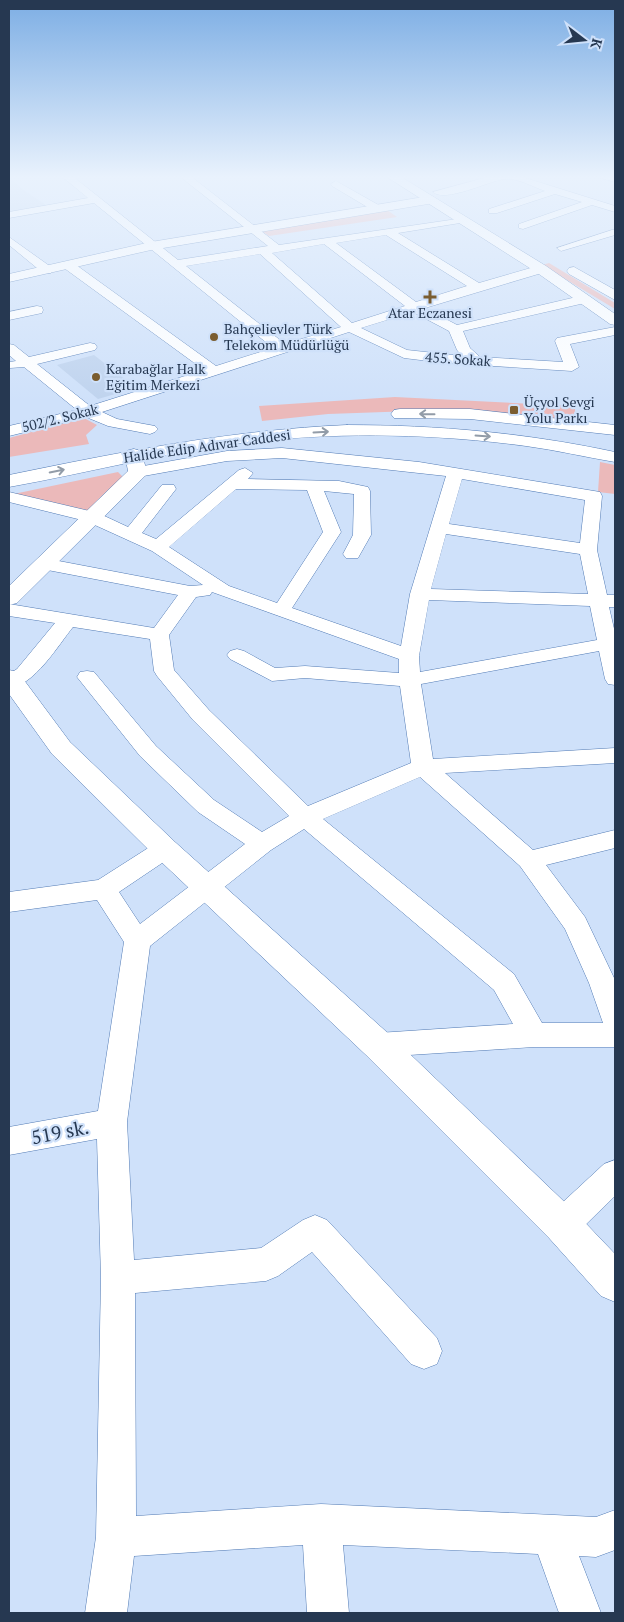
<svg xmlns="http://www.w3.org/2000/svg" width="624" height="1622" font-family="'PT Serif',serif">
<rect width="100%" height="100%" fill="#cfe1fa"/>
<g fill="#bfd3ee">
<polygon points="9,178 25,191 49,207 9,214"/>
<polygon points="94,355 136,388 98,399 57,365"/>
</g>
<g fill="#ebb9ba">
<polygon points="387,210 397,217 269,236 260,230"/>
<polygon points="549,263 615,303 615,309 542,265"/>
<polygon points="395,397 575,406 575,421 413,411 328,414 262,421 259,406"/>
<polygon points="84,418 97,425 86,435 89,444 9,457 9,438"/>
<polygon points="600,462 615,465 615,494 598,492"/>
<polygon points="118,472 123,477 84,514 9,495"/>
</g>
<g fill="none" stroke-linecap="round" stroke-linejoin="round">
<defs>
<polygon id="pedestrian" points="612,230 615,230 615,235 561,251 557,248"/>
<g id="minor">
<path d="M60 175H71L178 260 268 246 178 175H189L279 245 464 218V222L460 223 398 233 479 283 541 265 547 269 545 272 425 308 457 325 585 295 591 299 589 302 463 331 470 348 480 357 563 362 555 341 557 338 615 327V335L570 344 579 367 572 371 445 363 404 358 349 332 102 412 117 419 155 426 158 429 155 432 150 434 108 426 86 417 9 436V426L77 410 24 367 10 368V362L16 361 9 355V344L14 345 29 357 90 343 95 344 97 347 95 350 37 364 90 406 204 370 64 268V262H72L216 366 273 348 94 203 9 218V212L88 198ZM386 235 467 286 416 302 336 243ZM324 244 405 306 352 323 272 253ZM260 254 341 327 285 344 186 266ZM413 312 449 331 457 350 462 356 407 350 361 328Z"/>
<path d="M495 175H516L615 206V212L592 205 523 229 519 228V224L582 202 555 194 497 213H489V209L545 191C534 187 515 177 504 179 489 181 445 203 433 192Z"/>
<polygon points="595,175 615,176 615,182 597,177"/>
<polygon points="336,181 382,207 383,209 382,211 374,211 332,186 331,184"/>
<polygon points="9,237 51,267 51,273 43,273 9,245"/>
<polygon points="37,306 42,307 43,310 42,313 9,320 9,312"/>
<path d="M282 448 419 462 594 491 600 492 602 496 597 550 607 595H615V607H609L615 633V685L608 684 605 679 599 651 421 684 433 759 615 748V763L445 773 533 850 615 830V848L546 865 585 917 615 980V1047H534L378 1057 368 1054 364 1045 368 1036 378 1033 513 1024 494 990 304 829 271 850 150 946 127 1122 134 1260 261 1248 303 1220 315 1215 327 1220 437 1338 442 1351 437 1364 424 1369 411 1364 312 1252 278 1276 266 1281 135 1293 136 1516 321 1504 596 1517 615 1510V1550L596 1557 579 1556 601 1613H559L538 1554 343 1545 349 1613H307L303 1545 134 1556 127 1613H85L96 1537 101 1278 97 1139 9 1155V1127L98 1111 124 942 97 900 9 912V892L98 880 156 843 165 840 174 843 177 849 174 855 119 892 140 924 245 844 198 812 140 756 77 677 80 672 87 671 94 672 156 746 214 800 262 832 289 816 193 720 157 676 154 671 150 639 73 627C59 644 33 688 9 687V674L17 669 55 623 9 616V604L154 628 178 595 37 568 34 564 37 560 43 558 190 586 203 585 152 551 86 521 9 502V492L98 513 128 527 162 485H174L176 489 142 533 156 539 239 470 245 468 253 473 248 479 339 481 368 487 370 491 371 535 358 558H346L343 554 353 535 354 494 324 491 341 532 292 608 401 646 410 594 446 476 282 458 227 461 138 477 130 472 138 467 227 451ZM462 479 585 500 580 543 449 524ZM236 489 307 490 323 532 277 603 229 586 169 547ZM446 534 580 554 588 594 431 589ZM212 592 399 659V673L305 666 275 668 244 651 237 649 230 651 227 655 230 659 272 681 305 678 400 686 411 763 308 806 209 710 174 670 169 635 196 597 210 595ZM429 600 590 606 597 640 420 672 419 656ZM420 777 520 866 565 929 589 983 603 1023H542L514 974 323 819Z"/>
<polygon points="615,1160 615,1196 574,1236 562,1241 550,1236 546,1225 550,1214 604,1164"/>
</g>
<g id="tertiary">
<polygon points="430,196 434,197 436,200 434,203 151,250 9,282 9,274 151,242"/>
<polygon points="134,449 141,451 147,472 145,476 17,603 9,605 9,586 128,471 125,455 127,451"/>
<polygon points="9,670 18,672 70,742 175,842 390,1035 575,1212 615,1254 615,1302 601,1296 549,1238 366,1055 155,856 52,754 9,694"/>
</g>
<g id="primary">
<polygon points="384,175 398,175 546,266 615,314 615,325 610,324 536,272"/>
<polygon points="574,267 615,290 615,300 569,274 567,271 569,268"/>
<polygon points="400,409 470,409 615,425 615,435 470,419 394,418 391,414 394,410"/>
<path d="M347 425C438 425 526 433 615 452V462C585 457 556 450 526 446 437 434 347 432 258 441 174 450 92 472 9 487V475C121 452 232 430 347 425Z"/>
</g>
</defs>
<use href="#pedestrian" stroke="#527bb5" stroke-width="1"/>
<use href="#minor" stroke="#527bb5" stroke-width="1"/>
<use href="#tertiary" stroke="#527bb5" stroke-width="1"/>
<use href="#primary" stroke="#527bb5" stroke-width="1"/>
<use href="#pedestrian" fill="#fff" fill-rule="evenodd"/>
<use href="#minor" fill="#fff" fill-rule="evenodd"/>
<use href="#tertiary" fill="#fff" fill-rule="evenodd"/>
<use href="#primary" fill="#fff" fill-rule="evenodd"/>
</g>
<defs><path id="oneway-shaft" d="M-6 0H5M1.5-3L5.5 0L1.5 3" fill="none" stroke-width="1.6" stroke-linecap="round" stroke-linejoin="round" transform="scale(1.25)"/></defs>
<g stroke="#929ca8">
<use href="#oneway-shaft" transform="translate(427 414) rotate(-179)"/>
<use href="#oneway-shaft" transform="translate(321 432) rotate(-3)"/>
<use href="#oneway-shaft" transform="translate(483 436) rotate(4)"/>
<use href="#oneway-shaft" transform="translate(57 471) rotate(-11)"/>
</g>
<linearGradient id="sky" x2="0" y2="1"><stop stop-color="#7daee4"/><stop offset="0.44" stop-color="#e9f2fd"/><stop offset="1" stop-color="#e9f2fd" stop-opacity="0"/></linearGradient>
<rect width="624" height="402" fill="url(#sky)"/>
<g fill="#7a5d30" stroke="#cfe1fa" stroke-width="2">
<path d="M427.5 289.5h5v5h5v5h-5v5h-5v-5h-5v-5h5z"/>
<circle cx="214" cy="337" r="5"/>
<circle cx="96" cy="377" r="5"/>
<rect x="509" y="405" width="10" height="10" rx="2.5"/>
</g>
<g text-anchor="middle" stroke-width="4.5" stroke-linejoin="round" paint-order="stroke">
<g font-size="14" fill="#263851" stroke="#cfe1fa" text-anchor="start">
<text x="430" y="318" text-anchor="middle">Atar Eczanesi</text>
<text x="224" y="334">Bahçelievler Türk<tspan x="224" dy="16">Telekom Müdürlüğü</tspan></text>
<text x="106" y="374">Karabağlar Halk<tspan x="106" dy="16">Eğitim Merkezi</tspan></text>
<text x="524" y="407">Üçyol Sevgi<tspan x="524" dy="16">Yolu Parkı</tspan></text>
</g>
<g font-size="14" fill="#263851" stroke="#cfe1fa">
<text transform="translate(458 359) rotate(4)" y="5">455. Sokak</text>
<text transform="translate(60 418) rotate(-14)" y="5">502/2. Sokak</text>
<text transform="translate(207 446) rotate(-8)" y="5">Halide Edip Adıvar Caddesi</text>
</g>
<g font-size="19" fill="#263851" stroke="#cfe1fa">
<text transform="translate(60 1132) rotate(-11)" y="7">519 sk.</text>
</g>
</g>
<rect width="624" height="1622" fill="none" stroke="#263851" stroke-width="20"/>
<g transform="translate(584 40) rotate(106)" stroke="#cfe1fa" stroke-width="4" paint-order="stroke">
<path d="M0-4L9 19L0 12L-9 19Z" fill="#263851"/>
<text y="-8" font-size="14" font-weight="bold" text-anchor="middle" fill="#263851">K</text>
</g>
</svg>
